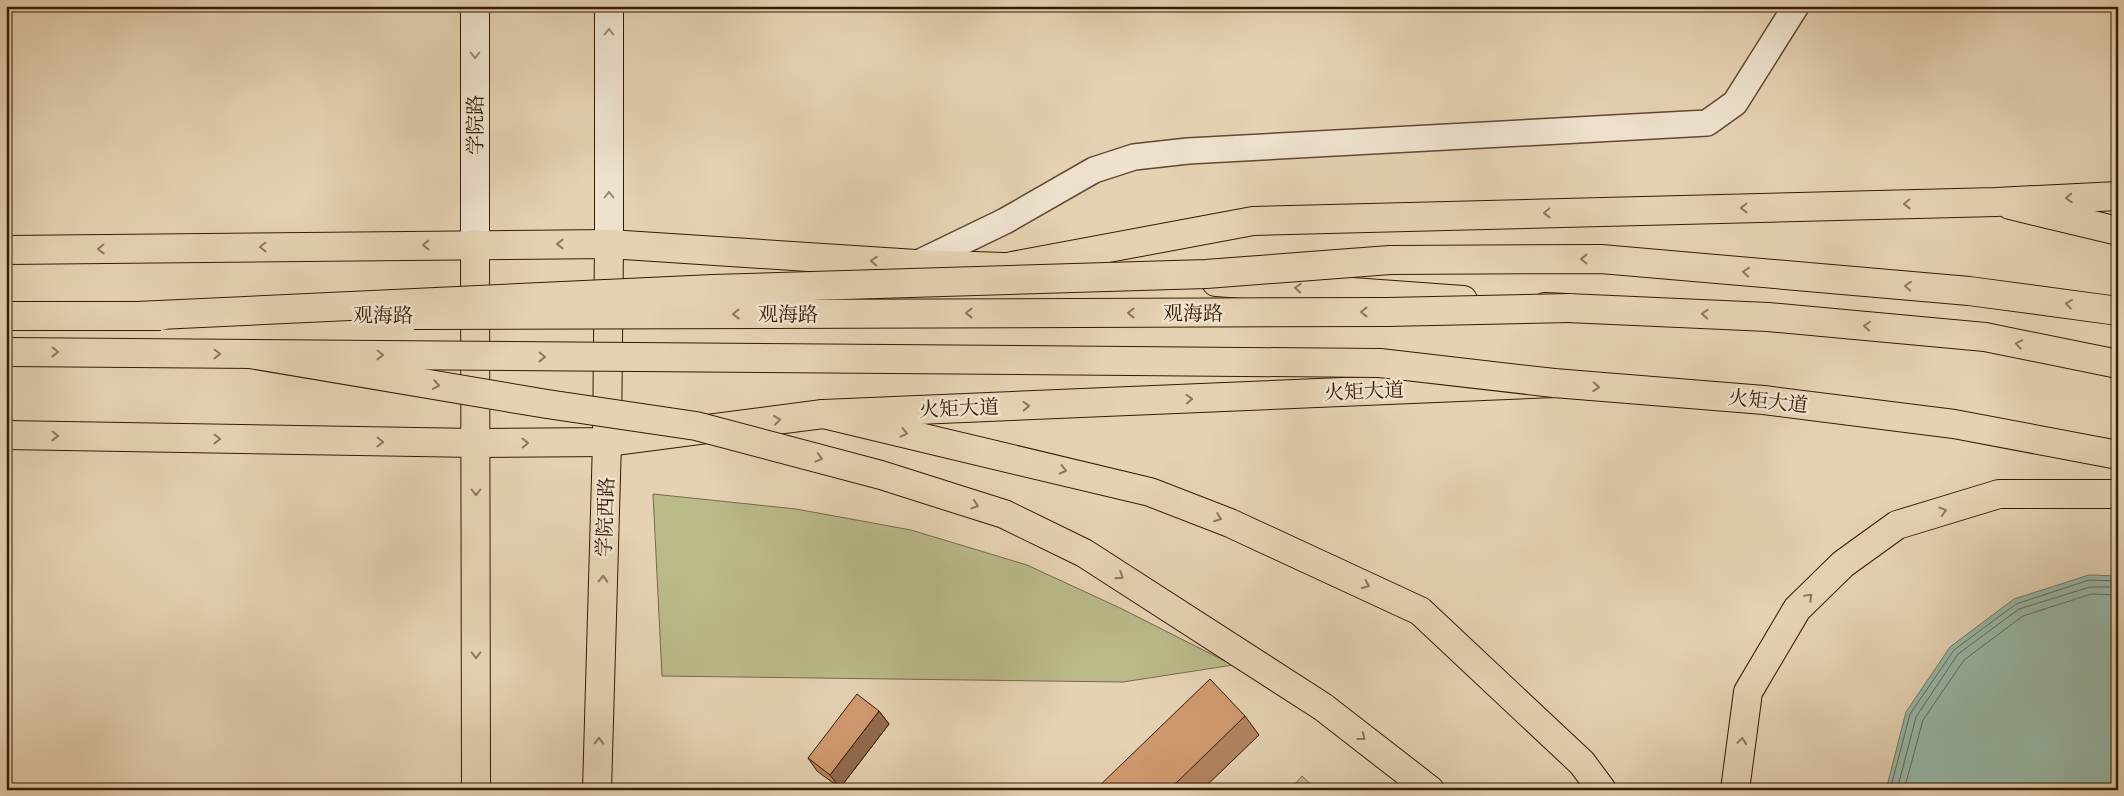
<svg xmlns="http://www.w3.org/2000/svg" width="2124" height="796" font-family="Alegreya,'Noto Serif SC',serif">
<rect width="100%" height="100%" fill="#e5d2b3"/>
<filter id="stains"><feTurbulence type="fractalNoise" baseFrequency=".004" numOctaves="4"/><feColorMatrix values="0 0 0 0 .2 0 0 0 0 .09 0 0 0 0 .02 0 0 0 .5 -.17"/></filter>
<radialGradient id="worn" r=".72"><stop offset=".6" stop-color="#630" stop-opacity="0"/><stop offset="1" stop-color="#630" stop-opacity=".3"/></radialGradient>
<g fill="#baba89" stroke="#786a46">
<polygon points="653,494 796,509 911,530 1027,565 1120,608 1233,665 1123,682 662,676"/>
<polygon points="1302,776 1317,790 1290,790"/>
</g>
<polygon fill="#97b8a8" stroke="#707966" points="2089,575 2118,576 2118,790 1886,790 1906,712 1950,647 2014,599"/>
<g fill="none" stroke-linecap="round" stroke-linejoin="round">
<g stroke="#666956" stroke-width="1">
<polyline points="1890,790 1910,714 1954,650 2016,604 2089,580 2118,581"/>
<polyline points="1897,790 1916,717 1958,654 2019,609 2090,587 2118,587"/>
<polyline points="1904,790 1923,720 1964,660 2023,616 2091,594 2118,595"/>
</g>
<defs>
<polyline id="street" points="916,264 1005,221 1094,170 1134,157 1188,151 1707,123 1735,103 1796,6"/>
<g id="secondary">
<polyline points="475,244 475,6"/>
<polyline points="609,244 609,6"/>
</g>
<g id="primary">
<polyline points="2010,205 2118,231"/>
<polyline points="475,244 476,790"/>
<polyline points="6,250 609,244 916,264 1036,268"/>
<polyline points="1216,282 1463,300"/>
<polyline points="1545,307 1768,317 1985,337 2118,364"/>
<polyline points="6,435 476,443 607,442 823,414 1554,383 1764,400 1954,424 2118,455"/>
<polyline points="597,790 607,442 609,244"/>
</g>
<g id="highway">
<polyline points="1012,266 1253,221 1996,202 2118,196"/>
<polyline points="823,414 1150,492 1230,523 1420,611 1582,763 1602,790"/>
<polyline points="1323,707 1430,790"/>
<polyline points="1735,790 1748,692 1797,609 1843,564 1897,525 1999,494 2118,494"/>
</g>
</defs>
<use href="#street" stroke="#62482f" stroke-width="28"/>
<use href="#secondary" stroke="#361a03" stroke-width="30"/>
<use href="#primary" stroke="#361a03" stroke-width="30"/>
<use href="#highway" stroke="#361a03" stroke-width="30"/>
<use href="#street" stroke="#eee2ce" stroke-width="25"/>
<use href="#secondary" stroke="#eee2ce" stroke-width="28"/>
<use href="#primary" stroke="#e5d2b3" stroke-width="28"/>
<use href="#highway" stroke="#e5d2b3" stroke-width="28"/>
<defs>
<g id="primary-bridge">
<polyline points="414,315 1387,312 1570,308"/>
<polyline points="6,316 161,316"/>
<polyline points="6,352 1380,363 1554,383"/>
</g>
<g id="highway-bridge">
<polyline points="137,316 713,289 1206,274 1390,260 1601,259 1969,291 2118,311"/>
<polyline points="250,354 547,404 696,426 881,475 1004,514 1084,553 1323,707"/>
</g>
</defs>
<use href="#primary-bridge" stroke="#361a03" stroke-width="30" stroke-linecap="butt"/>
<use href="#highway-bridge" stroke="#361a03" stroke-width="30" stroke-linecap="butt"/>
<use href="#primary-bridge" stroke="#e5d2b3" stroke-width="28"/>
<use href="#highway-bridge" stroke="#e5d2b3" stroke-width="28"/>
</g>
<g fill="#b38460" stroke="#361a03">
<polygon points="879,711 889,724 840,788 817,771 808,758"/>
<polygon points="1245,716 1259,735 1202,790 1095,790"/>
</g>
<polygon fill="#926b4e" stroke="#361a03" points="879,711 889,724 840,788 830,775"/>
<g fill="#d09970" stroke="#361a03">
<polygon points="1210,679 1245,716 1169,790 1095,790"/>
<polygon points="857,694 879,711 830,775 808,758"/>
</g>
<defs><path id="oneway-chevron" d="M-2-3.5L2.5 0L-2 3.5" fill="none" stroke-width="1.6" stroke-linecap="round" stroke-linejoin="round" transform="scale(1.25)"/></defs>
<g stroke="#9b8873">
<use href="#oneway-chevron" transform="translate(609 32) rotate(-90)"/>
<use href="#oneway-chevron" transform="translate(475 55) rotate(90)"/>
<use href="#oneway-chevron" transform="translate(609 195) rotate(-90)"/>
</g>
<g stroke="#8e765b">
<use href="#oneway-chevron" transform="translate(2069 198) rotate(177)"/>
<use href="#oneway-chevron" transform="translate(1907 204) rotate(179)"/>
<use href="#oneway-chevron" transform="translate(1744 208) rotate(179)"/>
<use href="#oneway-chevron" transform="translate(1547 213) rotate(179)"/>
<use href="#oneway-chevron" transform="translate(560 244) rotate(180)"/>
<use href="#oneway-chevron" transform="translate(426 245) rotate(179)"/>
<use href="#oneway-chevron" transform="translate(263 247) rotate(179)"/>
<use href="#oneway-chevron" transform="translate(101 249) rotate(179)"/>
<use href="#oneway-chevron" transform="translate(1584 259) rotate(180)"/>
<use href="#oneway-chevron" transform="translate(874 261) rotate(-176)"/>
<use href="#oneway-chevron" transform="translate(1746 272) rotate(-175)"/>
<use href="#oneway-chevron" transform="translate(1908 286) rotate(-175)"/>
<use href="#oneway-chevron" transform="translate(1298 288) rotate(-176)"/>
<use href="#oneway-chevron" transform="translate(2069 304) rotate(-173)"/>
<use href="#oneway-chevron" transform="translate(1364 312) rotate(180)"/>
<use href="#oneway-chevron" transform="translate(969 313) rotate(180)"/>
<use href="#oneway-chevron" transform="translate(1131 313) rotate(180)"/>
<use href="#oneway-chevron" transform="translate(736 314) rotate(180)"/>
<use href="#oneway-chevron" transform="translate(1705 314) rotate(-177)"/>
<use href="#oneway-chevron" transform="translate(1867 326) rotate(-175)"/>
<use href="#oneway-chevron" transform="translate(2019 344) rotate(-169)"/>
<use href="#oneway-chevron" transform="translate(55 352) rotate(1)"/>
<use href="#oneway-chevron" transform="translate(217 354) rotate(1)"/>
<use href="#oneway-chevron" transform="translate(380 355) rotate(1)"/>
<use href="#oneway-chevron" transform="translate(542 357) rotate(1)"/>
<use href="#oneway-chevron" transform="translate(436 385) rotate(10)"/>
<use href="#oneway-chevron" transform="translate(1596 387) rotate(4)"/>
<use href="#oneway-chevron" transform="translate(1189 399) rotate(-2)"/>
<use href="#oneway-chevron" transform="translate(1026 406) rotate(-2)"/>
<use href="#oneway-chevron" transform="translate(777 420) rotate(-7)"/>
<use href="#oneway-chevron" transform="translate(904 433) rotate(13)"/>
<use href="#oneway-chevron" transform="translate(55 436) rotate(1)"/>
<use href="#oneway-chevron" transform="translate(217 439) rotate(1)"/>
<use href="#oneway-chevron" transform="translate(380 442) rotate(1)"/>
<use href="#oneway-chevron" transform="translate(525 443) rotate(-1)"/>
<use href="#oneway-chevron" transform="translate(819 458) rotate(15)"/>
<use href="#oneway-chevron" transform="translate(1063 470) rotate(14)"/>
<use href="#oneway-chevron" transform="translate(476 492) rotate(90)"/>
<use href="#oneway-chevron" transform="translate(975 505) rotate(18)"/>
<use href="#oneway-chevron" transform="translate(1943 511) rotate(-17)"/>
<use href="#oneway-chevron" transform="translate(1218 518) rotate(21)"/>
<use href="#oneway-chevron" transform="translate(1120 576) rotate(33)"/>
<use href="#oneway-chevron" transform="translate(603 579) rotate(-88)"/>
<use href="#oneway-chevron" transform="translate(1366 585) rotate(25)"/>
<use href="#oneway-chevron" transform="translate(1809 597) rotate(-45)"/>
<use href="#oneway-chevron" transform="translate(476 655) rotate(90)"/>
<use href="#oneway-chevron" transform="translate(1362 737) rotate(38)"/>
<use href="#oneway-chevron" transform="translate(599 741) rotate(-89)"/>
<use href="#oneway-chevron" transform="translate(1742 741) rotate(-82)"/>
</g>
<g text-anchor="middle" stroke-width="5" stroke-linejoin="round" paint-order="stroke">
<g font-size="20" fill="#361a03" stroke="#eee2ce">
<text transform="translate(475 125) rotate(-90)" y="7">学院路</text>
<text x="1193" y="320">观海路</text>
<text x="788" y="321">观海路</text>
<text x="383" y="322">观海路</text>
<text transform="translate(1364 391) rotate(-2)" y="7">火矩大道</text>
<text transform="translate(1768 401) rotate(6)" y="7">火矩大道</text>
<text transform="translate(959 408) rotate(-2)" y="7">火矩大道</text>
<text transform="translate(605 517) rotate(-88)" y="7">学院西路</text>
</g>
</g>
<rect width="2124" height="796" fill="none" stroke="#e5d2b3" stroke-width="25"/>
<rect x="8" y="8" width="2109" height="781" fill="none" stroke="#361a03" stroke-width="2.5"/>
<rect x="12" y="12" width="2099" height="771" fill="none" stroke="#361a03"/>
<rect width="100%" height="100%" filter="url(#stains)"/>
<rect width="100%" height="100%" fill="url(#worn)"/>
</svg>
